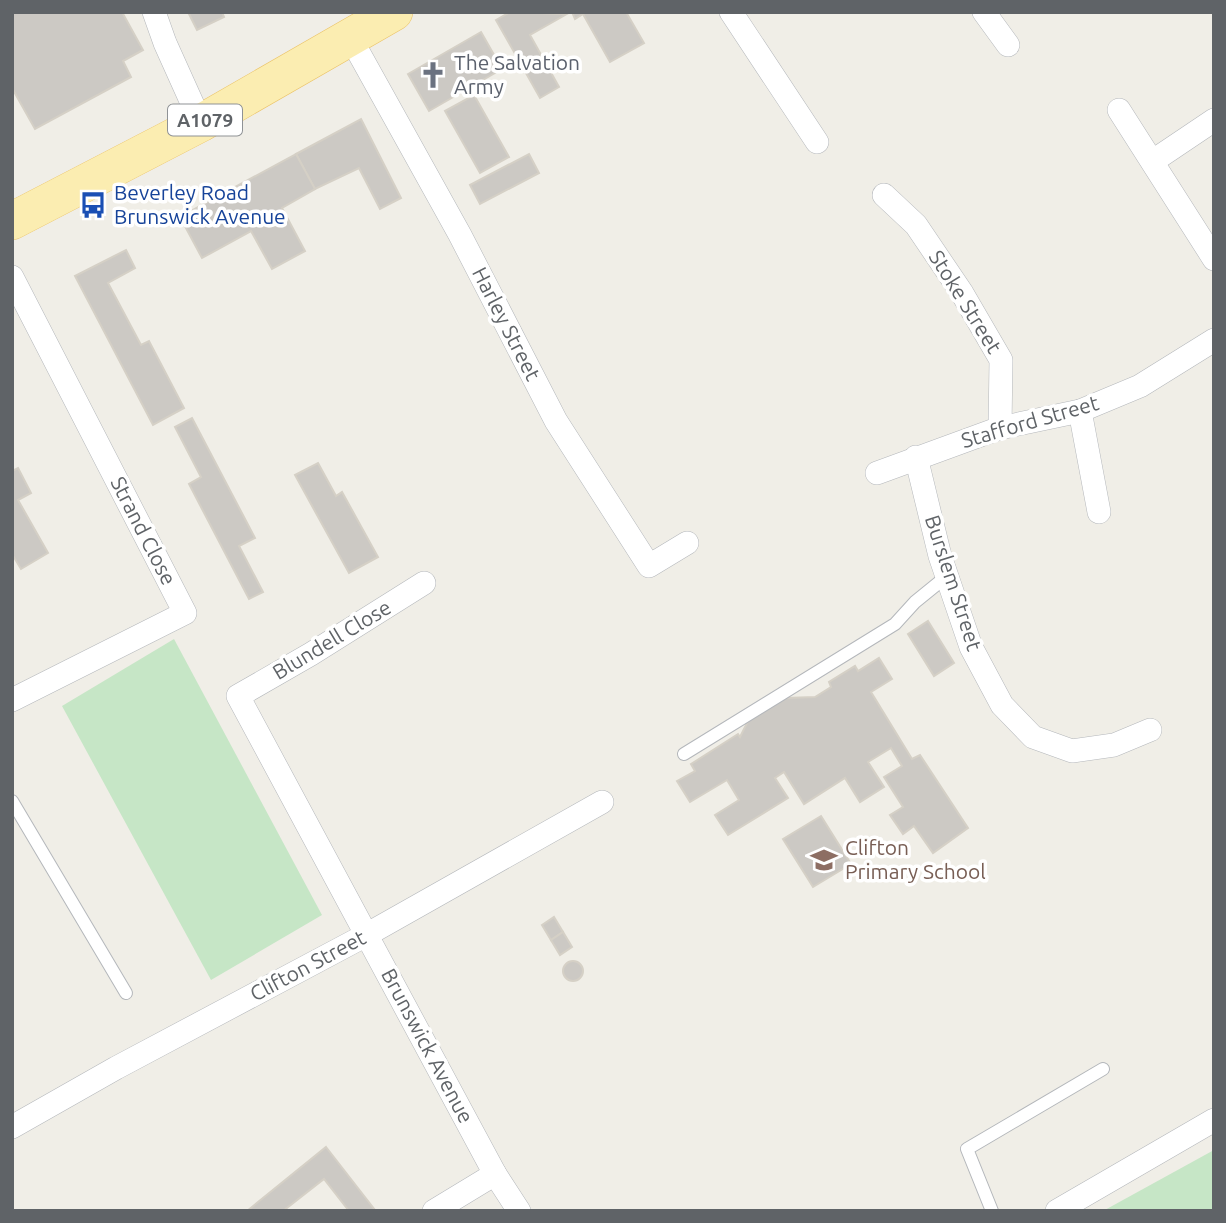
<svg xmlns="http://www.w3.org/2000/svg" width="1226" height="1223" font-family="Ubuntu,sans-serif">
<rect width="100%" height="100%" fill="#f0eee7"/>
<g fill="#c6e6c6">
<polygon points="174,639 322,915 211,980 62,706"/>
<polygon points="1214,1150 1214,1211 1103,1211"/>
</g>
<g fill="#ccc9c4" stroke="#d5d0c6" stroke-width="2">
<polygon points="12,12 122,12 143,50 123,61 131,77 35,129 12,88"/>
<polygon points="188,12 222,12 224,17 197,30"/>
<polygon points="510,12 567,14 530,35 559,87 540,98 496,20"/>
<polygon points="572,12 626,12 644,43 610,62 583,14 575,19"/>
<polygon points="481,32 502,69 429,111 408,74"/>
<polygon points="474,95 509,157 480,173 445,111"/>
<polygon points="361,119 401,198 380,209 359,168 315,189 296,154"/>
<polygon points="296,154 315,189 282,208 305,251 272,269 251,231 202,258 180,217"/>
<polygon points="529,154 539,173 480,204 470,185"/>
<polygon points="126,250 135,268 108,283 141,345 149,341 184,408 153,425 75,276"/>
<polygon points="192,418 255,538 239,546 263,592 249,599 189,484 201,477 175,427"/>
<polygon points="318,463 336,496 342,492 378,557 349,573 295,475"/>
<polygon points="18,468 31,493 18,500 48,553 21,569 12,554 12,471"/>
<polygon points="928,621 954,663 934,676 908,634"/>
<polygon points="879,658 892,679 871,692 912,759 920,755 968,828 933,853 914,826 903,834 890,815 903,807 884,777 902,766 891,748 868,762 884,787 860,802 845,778 804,804 784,772 775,778 788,798 728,835 715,815 739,800 727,780 690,802 677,781 695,771 691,764 738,734 740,737 747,723 758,712 785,698 815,697 831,687 829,682 855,666 858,671"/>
<polygon points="821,816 851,864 813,887 783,839"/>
<polygon points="554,917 563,932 551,940 542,925"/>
<polygon points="563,932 572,947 560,955 551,940"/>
<circle cx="573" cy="971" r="10"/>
<polygon points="326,1147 375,1210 349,1211 324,1179 283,1211 247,1211"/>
</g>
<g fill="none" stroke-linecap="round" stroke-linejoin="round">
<defs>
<g id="service">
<polyline points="684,754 895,624 915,602 947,576"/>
<polyline points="12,801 126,993"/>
<polyline points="992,1211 967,1149 1103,1069"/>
</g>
<g id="minor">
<polyline points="154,12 165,43 201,123"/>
<polyline points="731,12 817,142"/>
<polyline points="984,12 1008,45"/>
<polyline points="350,37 460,235 556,421 649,566 687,543"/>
<polyline points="1119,110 1214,259"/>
<polyline points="1153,161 1214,120"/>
<polyline points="884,195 916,225 962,293 1001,360 1000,428"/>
<polyline points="12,277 185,613 12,700"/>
<polyline points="1080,411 1099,512"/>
<polyline points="916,457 940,556 971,647 1002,705 1033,737 1072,751 1114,745 1150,730"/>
<polyline points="877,473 1000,428 1080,411 1140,386 1214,340"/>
<polyline points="424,583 311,654 238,696 495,1174 519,1211"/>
<polyline points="12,1127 116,1068 368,934 602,802"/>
<polyline points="434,1211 495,1174"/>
<polyline points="1057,1211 1214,1120"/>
</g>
<polyline id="primary" points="12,221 201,123 394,12"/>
</defs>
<use href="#service" stroke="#b4b7bb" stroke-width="14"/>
<use href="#minor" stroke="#b4b7bb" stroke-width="24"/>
<use href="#primary" stroke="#ebc265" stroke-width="38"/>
<use href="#service" stroke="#fff" stroke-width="12"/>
<use href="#minor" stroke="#fff" stroke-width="23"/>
<use href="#primary" stroke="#fbedb1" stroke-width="37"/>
</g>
<defs>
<symbol id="church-bare" viewBox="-9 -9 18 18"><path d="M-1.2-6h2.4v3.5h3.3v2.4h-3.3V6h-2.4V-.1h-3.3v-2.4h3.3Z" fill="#6b7280" stroke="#fff" stroke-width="2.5" paint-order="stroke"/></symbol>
<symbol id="bus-bare" viewBox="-9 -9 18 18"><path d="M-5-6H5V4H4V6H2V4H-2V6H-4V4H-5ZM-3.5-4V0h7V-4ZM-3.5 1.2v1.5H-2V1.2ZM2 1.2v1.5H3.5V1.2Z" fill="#1a4fb4" stroke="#fff" stroke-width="2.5" paint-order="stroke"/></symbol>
<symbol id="school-bare" viewBox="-9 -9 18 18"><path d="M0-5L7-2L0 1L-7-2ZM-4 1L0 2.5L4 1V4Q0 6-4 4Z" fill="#8d6e63" stroke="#fff" stroke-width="2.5" paint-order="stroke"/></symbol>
</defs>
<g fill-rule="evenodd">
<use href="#church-bare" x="414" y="56" width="38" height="38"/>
<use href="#bus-bare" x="74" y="186" width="38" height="38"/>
<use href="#school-bare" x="805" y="841" width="38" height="38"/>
</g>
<g text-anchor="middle" stroke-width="7" stroke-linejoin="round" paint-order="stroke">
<rect fill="#fff" stroke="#8f9295" stroke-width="2" x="168" y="104.5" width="74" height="31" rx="5"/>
<g font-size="19" font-weight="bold" fill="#5f6367">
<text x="205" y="127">A1079</text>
</g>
<g font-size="21" fill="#5b616d" stroke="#fff" text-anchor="start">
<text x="454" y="70">The Salvation<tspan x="454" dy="24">Army</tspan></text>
</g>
<g font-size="21" fill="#164399" stroke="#fff" text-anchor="start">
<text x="114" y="200">Beverley Road<tspan x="114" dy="24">Brunswick Avenue</tspan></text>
</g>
<g font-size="21" fill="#5f6367" stroke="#fff">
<text transform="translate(965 302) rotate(58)" y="7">Stoke Street</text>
<text transform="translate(506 324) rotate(63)" y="7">Harley Street</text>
<text transform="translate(1030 422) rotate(-16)" y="7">Stafford Street</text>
<text transform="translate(143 531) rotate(63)" y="7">Strand Close</text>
<text transform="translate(953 583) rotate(72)" y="7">Burslem Street</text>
<text transform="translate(332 640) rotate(-31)" y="7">Blundell Close</text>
<text transform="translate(308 966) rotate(-28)" y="7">Clifton Street</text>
<text transform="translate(427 1046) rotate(62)" y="7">Brunswick Avenue</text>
</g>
<g font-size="21" fill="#785e54" stroke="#fff" text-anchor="start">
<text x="845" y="855">Clifton<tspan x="845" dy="24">Primary School</tspan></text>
</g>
</g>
<rect width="1226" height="1223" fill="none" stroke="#5f6367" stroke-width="28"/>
</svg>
